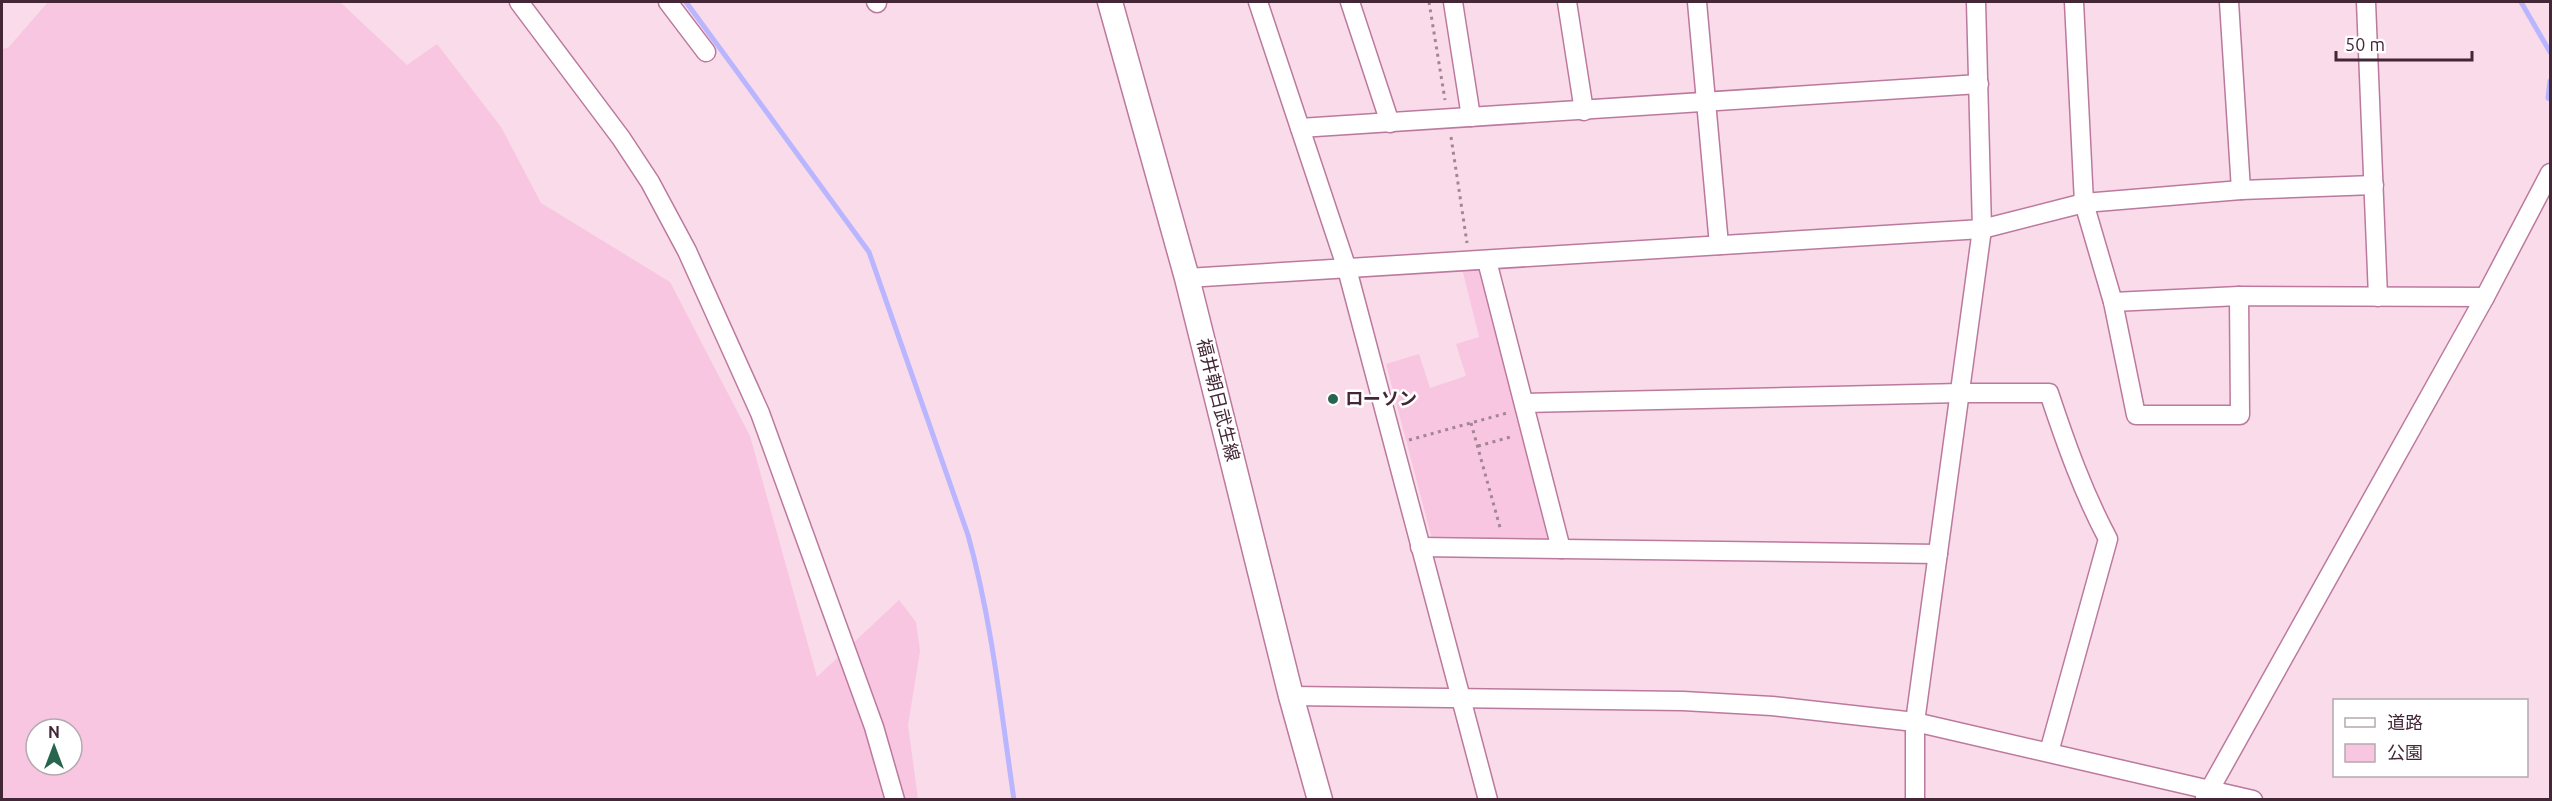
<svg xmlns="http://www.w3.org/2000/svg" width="2552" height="801" font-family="Ubuntu,'Noto Sans JP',sans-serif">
<rect width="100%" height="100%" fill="#f9dbea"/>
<g fill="#f8c6e0" fill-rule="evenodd">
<path d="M48 2H340L407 65 437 44 501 127 541 203 670 282 750 436 817 677 899 600 916 622 920 651 908 725 918 799H2V49L8 48ZM36 729H72V765H36Z"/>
<polygon points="1479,267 1548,541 1432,539 1386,364 1419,354 1430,388 1466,376 1456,344 1479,337 1462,268"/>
</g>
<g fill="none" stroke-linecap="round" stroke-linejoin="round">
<g stroke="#b9b5ff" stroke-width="5">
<path d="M686 2 869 252 968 535C992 621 1001 711 1014 800"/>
<polyline points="2521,2 2550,52"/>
<polyline points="2550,81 2548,98 2550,99"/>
</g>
<defs>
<g id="minor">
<polyline points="519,2 621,138 650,182 687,251 760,413 874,727 895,800"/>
<polyline points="668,2 706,52"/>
<polyline points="876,2 877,3"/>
<polyline points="1258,2 1347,269 1488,800"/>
<polyline points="1350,2 1390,123"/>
<polyline points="1453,2 1471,117"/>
<polyline points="1567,2 1584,111"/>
<polyline points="1697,2 1719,245"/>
<polyline points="2074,2 2084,203 2113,302 2136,415 2240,415 2239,296"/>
<polyline points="2229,2 2241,190"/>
<polyline points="2366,2 2378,297"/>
<polyline points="1300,128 1979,84"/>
<polyline points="1487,261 1561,549"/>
<polyline points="1187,278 1982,229 2084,203 2241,190 2374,185"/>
<polyline points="2113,302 2239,296 2485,297"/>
<path d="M1524 403 1960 393H2049C2066 444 2083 492 2108 539L2049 752"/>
<polyline points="1420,547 1938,554"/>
<polyline points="1291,696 1683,701 1772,706 1915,722 2253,800"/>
<polyline points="2205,798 2485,297 2550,173"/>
<polyline points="1915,800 1915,722 1982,229 1976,2"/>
</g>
<polyline id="major" points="1110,2 1187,278 1291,696 1320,800"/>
</defs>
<use href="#minor" stroke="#bc799e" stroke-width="21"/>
<use href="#major" stroke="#bc799e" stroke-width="27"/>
<g stroke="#a38696" stroke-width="3" stroke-dasharray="3 4.5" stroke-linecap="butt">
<polyline points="1429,2 1445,100"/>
<polyline points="1451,137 1467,243"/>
<polyline points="1471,423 1501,531"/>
<polyline points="1409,440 1507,413"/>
<polyline points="1478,446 1514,436"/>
</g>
<use href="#minor" stroke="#fff" stroke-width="18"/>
<use href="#major" stroke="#fff" stroke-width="24"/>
</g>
<circle fill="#28644e" stroke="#fff" stroke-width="2" cx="1333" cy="399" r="6"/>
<g text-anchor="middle" stroke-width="5" stroke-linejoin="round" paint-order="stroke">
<g font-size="18" font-weight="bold" fill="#432737" stroke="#fff" text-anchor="start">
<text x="1345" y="405">ローソン</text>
</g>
<g font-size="18" fill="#432737" stroke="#fff">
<text transform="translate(1218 400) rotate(76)" y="6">福井朝日武生線</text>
</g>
</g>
<rect width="2552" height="801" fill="none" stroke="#432737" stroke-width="6"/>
<rect x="2333" y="699" width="195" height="78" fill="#ffffff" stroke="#b4a9af" stroke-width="1.5"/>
<rect x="2345" y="718" width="30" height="9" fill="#ffffff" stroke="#b4a9af" stroke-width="1.5"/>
<text x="2387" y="729" font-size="18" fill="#432737">道路</text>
<rect x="2345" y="744" width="30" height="18" fill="#f8c6e0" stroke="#b4a9af" stroke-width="1.5"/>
<text x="2387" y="759" font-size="18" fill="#432737">公園</text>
<g transform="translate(54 747)"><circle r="28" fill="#ffffff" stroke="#b4a9af" stroke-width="1.5"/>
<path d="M0-4.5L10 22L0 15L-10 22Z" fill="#28644e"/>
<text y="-9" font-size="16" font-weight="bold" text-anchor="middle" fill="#432737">N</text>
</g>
<path d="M2336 51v9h136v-9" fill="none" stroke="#432737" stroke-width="3"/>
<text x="2345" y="51" font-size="18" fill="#432737" stroke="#ffffff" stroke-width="4.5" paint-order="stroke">50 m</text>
</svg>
